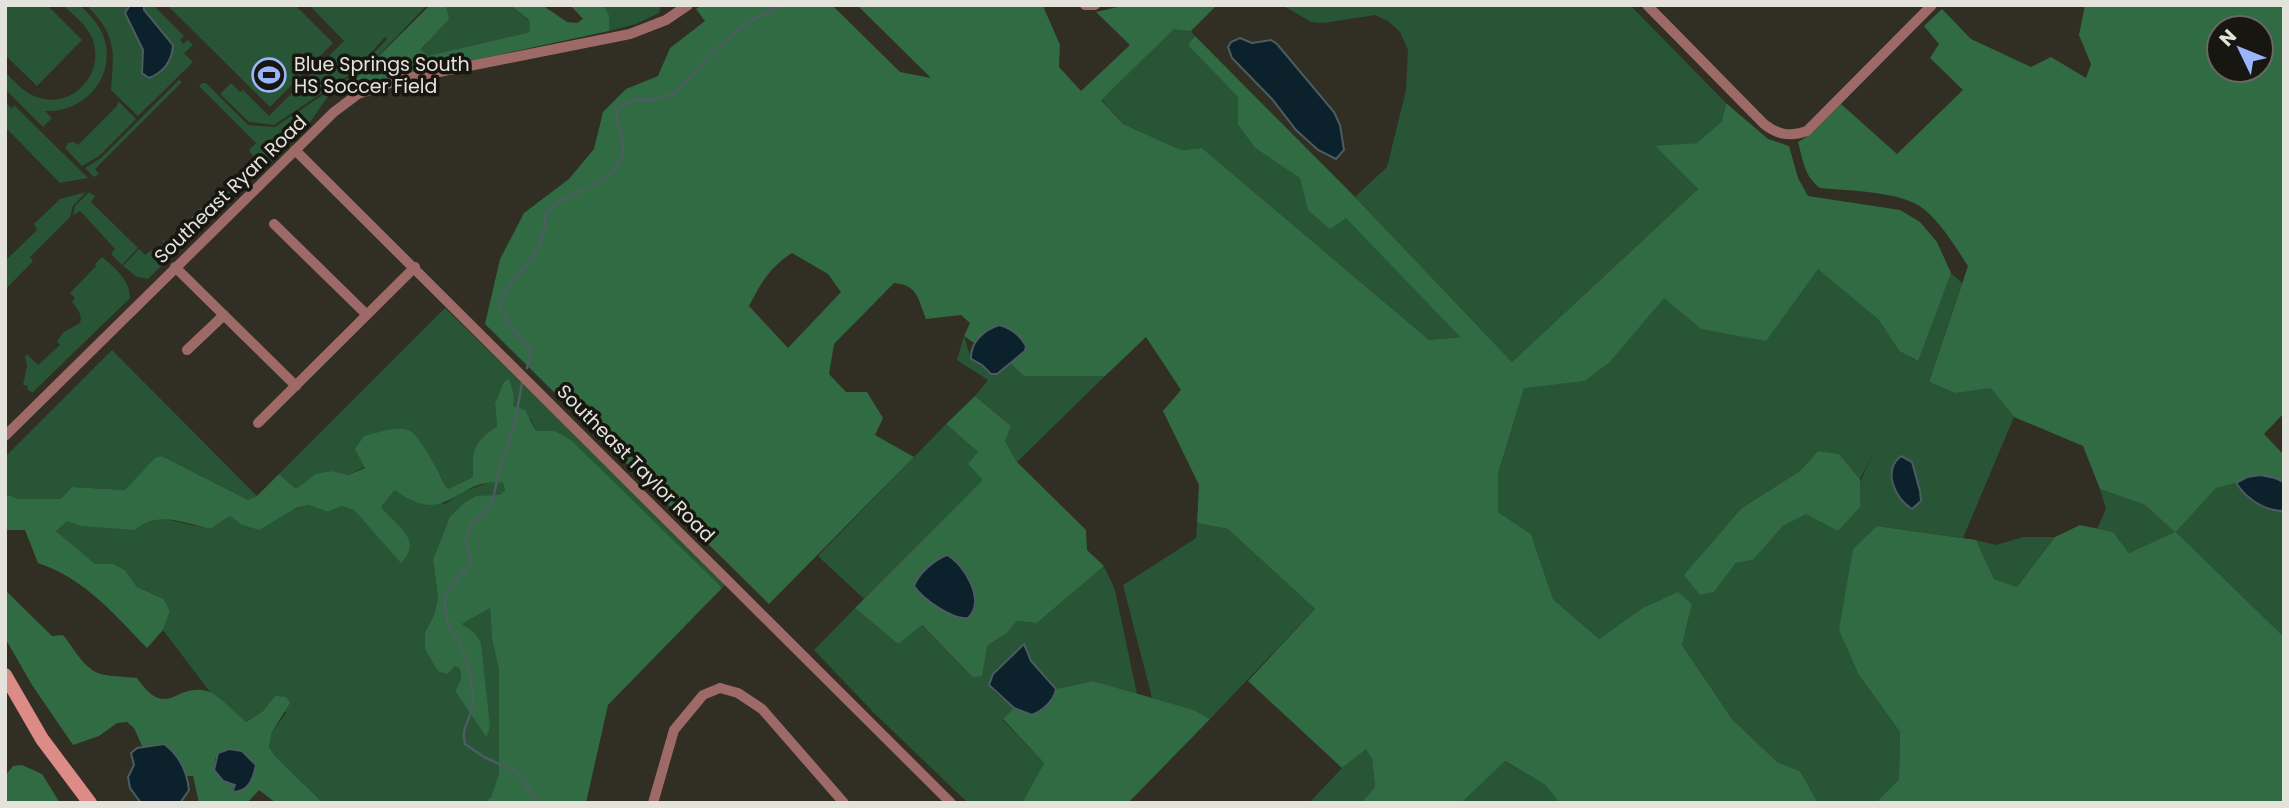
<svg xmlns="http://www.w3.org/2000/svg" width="2289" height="808" font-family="Poppins,sans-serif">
<rect width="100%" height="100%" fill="#312e23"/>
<g fill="#275536" fill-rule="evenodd">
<polygon points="5,5 47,5 82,40 37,86 5,55"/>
<path d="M63 5H80C89 14 98 23 103 35 118 75 86 113 45 111L52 118 43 127 5 89V72C16 83 25 94 40 98 75 108 106 71 92 38 87 25 73 15 63 5Z"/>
<path d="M90 5H130L125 13 143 50 150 76C163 74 173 58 173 45L144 10V5H153L184 36 180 40 183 44 188 40 193 45 184 53 193 62 138 116 111 90C114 53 117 36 89 8Z"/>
<polygon points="167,5 295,5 333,43 270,107"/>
<polygon points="309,5 427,5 360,75 329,95 311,121 286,144 282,154 273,159 257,178 256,174 250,180 239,171 254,158 249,150 256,143 199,86 202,83 206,83 248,125 275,127 353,75 387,39 385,37 352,73 274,125 249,122 220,94 231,83 240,92 243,90 269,116 344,41"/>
<polygon points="444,5 510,5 529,21 530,32 427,56 421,50 428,41 446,6"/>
<polygon points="604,5 661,5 659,13 636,24 609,31 609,15"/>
<polygon points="1282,5 1630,5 1726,103 1722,121 1697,143 1656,147 1698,189 1512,362 1355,197 1387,167 1406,90 1408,50 1400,32 1388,21 1375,15 1324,23 1311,22"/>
<polygon points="1174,28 1191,31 1195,36 1189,45 1238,97 1238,125 1255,148 1301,178 1308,210 1346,217 1460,337 1429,340 1202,148 1181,150 1123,124 1101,99"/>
<polygon points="179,80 182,82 95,169 99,174 94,177 85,168 101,158"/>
<polygon points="118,101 136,119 99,156 82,166 65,148 68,143 74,142 78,145 117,106"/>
<polygon points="5,102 13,110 12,107 15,106 18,109 88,178 60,183 5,127"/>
<polygon points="230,179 239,190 180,250 175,254 160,238 166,242 222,187 226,187"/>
<polygon points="86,192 73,206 70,217 30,257 33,261 5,290 5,261 37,230 34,224 60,199"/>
<polygon points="89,192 95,196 91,202 138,248 122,265 111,254 115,249 84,215 80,211 73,215 75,206"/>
<polygon points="139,249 145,255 152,250 164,263 148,279 137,277 123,266"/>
<path d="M102 257C115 268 130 280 130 298L32 393 27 389 28 386 23 385 27 366 25 357 27 354 38 365 60 345 57 341 64 332 80 323C83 315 77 308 72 302L75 298 70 293 96 266 95 264Z"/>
<path d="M1818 268 1879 320 1899 351 1917 361 1951 273 1962 283 1929 382 1955 393 1991 387 2014 417 1963 538 1878 526 1859 675 1900 732 1899 779 1876 803H1818L1800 771 1777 762 1732 719 1682 645 1692 604 1641 609 1599 639 1553 599 1531 534 1498 512V475L1524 387 1585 381 1610 362 1664 297 1701 329 1799 292ZM1818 451 1839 454 1860 479 1872 456 1860 482V507L1805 514 1783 526 1753 560 1736 563 1714 592 1700 595 1742 508 1800 471Z"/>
<path d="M445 308 727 583 722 588 554 431H536L531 419 495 404 497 426C474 444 472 448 473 477L448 489 419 439 348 475 332 471 296 489 279 474Z"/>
<path d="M964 336 971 359C979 365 987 370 997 374L1010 363 1024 376H1105L1017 462 1005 441 1011 426 975 396 988 380 957 360Z"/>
<polygon points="112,350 257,496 248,500 162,456 155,459 126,490 72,487 62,499 19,499 5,494 5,457"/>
<polygon points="946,424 978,452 984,480 864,599 818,556"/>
<polygon points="492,481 503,483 505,490 500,496 476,496 433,560 438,598 434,615 425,632 425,649 460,669 461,679 455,691 486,737 474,632 462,624 490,607 492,639 499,670 499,775 491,797 484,803 323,803 275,756 269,747 272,732 286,713 275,696 263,711 245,722 210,692 163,630 170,611 164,599 137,587 125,570 115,564 95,565 55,530 68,520 81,526 161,518 210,529 230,516 240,524 309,505 328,512 341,506 354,510 401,562 405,532 392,522 381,507 395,490 445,504 463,492"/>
<polygon points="2236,483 2243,493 2284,511 2284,637 2176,532 2129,553 2113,532 2097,529 2106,509 2100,489 2145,505 2176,532 2216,488"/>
<polygon points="1197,523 1228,529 1315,609 1210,719 1194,710 1152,698 1123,585 1196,538"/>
<polygon points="2023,537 2055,537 2017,587 1994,579 1976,540 1996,545"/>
<path d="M1104 566 1115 590 1137 694 1093 681 1056 689 1031 661 1024 645 993 674V691L1014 708 1003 720 1044 763 1022 803H968L874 713 814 650 855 608 898 644 921 625 945 648C980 647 993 650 1017 621L1037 623Z"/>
<polygon points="1366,748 1372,759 1375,787 1361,803 1309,803 1342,768"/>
<polygon points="1504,761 1544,784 1560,803 1461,803"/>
</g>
<g fill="#316b44" fill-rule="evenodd">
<polygon points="430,5 446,6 449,19 421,49 427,56 530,32 529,20 510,5 542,5 567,22 577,23 583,19 570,5 604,5 609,15 609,31 385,79 360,88 353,78 360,75"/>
<path d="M702 5H832L900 72 931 78 857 5 1043 6 1060 45 1059 67 1081 91 1130 45 1096 12 1126 5H1217L1191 31 1174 29 1101 100 1123 124 1181 150 1202 148 1429 340 1460 337 1346 218 1330 229 1308 210 1300 178 1255 148 1238 125V97L1188 45 1195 36 1355 197 1512 362 1698 189 1655 146 1697 143 1722 121 1726 103 1768 139 1789 146 1798 178 1808 196 1900 210 1920 222 1937 242 1951 273 1918 361 1899 351 1879 320 1818 269 1766 341 1701 329 1664 298 1610 362 1585 381 1524 388 1498 474V512L1531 534 1553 599 1599 639 1641 609 1678 592 1692 604 1682 645 1732 719 1777 762 1800 771 1818 803H1560L1544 784 1505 761 1461 803H1361L1375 787 1372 759 1366 749 1342 768 1248 681 1315 609 1228 529 1197 523 1199 485 1163 411 1181 390 1146 337 1105 376H1024L1010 363 1019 357 1023 341 1013 331 982 335 974 343 964 336 970 323 961 315 926 319C918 299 918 285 894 283L834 344 829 374 846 392H867L883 418 875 435 914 457 769 604 485 324 500 259 524 213 569 179 594 149 603 112 626 89 658 76 670 48 705 21 696 9ZM792 253 828 274 841 292 788 348 749 306C760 284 771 266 792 253Z"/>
<path d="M2085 5H2284V413L2264 434 2284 455V484L2247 477 2236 483 2216 488 2176 532 2284 637V803H1876L1899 779 1900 732 1859 675 1839 630 1853 549 1877 526 1976 540 1994 579 2017 587 2055 537 2080 525 2113 532 2129 553 2175 532 2145 505 2100 489 2083 446 2014 417 1991 388 1955 393 1929 382 1968 266C1955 246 1943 226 1925 210 1904 191 1849 191 1820 188 1804 176 1803 160 1798 142L1811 134 1841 104 1897 154 1963 90 1930 58 1939 44 1924 26 1942 9 1971 39 2031 67 2051 57 2086 78 2091 64 2079 35ZM2219 28H2261V70H2219Z"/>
<path d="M509 379 514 396 513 406 525 410 536 431H554L571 440 722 588 608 705 586 803H484L491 797 499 774V670L492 639 490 608 462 624 474 632 481 643 490 727 486 737 455 691 461 679 460 669 455 666 447 674 438 671 425 649V632L434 615 438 598 433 560 450 517 464 503 476 496 500 495 505 490 503 483C457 476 448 530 395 490L381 507C396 527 424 538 401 563L354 510 341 506 328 512 309 505 296 508 259 530 240 524 230 516 210 529C185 523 156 510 135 530L81 526 67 521 56 531 95 564H114L125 570 137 587 164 599 170 611 163 630 147 648C113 613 85 579 38 563L25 530H5V494L19 499H61L72 487 125 490 155 458 162 456 248 500 257 496 279 474 296 489 316 474 332 471 348 475 365 468 355 449 364 436C377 433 395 426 408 430 422 435 439 476 448 489L473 477C472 448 473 444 497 426L495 404 504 382Z"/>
<path d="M975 396 1011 426 1005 441 1017 462 1086 530 1087 550 1104 566 1037 623 1017 621 1007 633 987 646 982 676 973 677 922 625 898 644 855 608 983 480 968 464 978 452 946 424ZM942 557C960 557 977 585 974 603 974 607 970 614 968 618 953 620 923 599 914 586L919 577Z"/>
<polygon points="1818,451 1839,454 1860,479 1860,507 1838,531 1806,514 1783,526 1753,560 1736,563 1714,592 1700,595 1684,575 1742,508 1800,471"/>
<path d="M5 590 52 636 63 635C73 647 83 667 98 673 104 676 128 677 137 678 168 722 174 682 207 691 218 694 236 714 246 722L263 711 275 696 286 697 290 703 272 732 269 747 275 756 323 803H276L259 790 247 803H199L193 776H186L177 756 164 744 143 748 134 728 127 722 117 723 99 736 73 745 32 685 5 638ZM229 749 242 751 235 793 232 789 235 785 227 783 214 770 215 758Z"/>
<polygon points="1093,681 1194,710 1210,719 1128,803 1022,803 1044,763 1003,719 1014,708 1032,715 1056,693 1056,689"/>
<polygon points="22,765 42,774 60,803 5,803 5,776 13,766"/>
</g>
<g fill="#0b222c" stroke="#4c5c60" stroke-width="2">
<path d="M130 5H144V10L173 45C172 61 164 72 149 78L142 73 143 50 125 13Z"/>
<polygon points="1240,38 1252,43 1271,40 1277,44 1334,112 1340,125 1344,150 1336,159 1318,150 1296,130 1272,99 1232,58 1228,47 1231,42"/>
<path d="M999 325C1011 328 1020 335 1026 346L1025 351 997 374H991L982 365 971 359C970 342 984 330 999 325Z"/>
<path d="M1901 456 1912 462 1920 491 1921 501 1912 509C1895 498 1882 471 1901 456Z"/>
<path d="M2260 475 2275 478 2284 482V511C2264 511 2247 499 2236 483L2247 477Z"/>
<path d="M947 555C965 565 986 601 968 618 952 620 923 599 914 586 919 573 934 560 947 555Z"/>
<path d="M1024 644 1031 661 1056 689C1054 701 1043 710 1032 715L1014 708 989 685 993 674Z"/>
<path d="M164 744C179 755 187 771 189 790L180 803H141L130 788 128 777 134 765 131 753 137 748Z"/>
<path d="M229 749 242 751 256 765C253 779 249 792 232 792L235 785 223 781 214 770 218 753Z"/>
</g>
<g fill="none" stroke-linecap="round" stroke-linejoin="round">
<g stroke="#4c5c60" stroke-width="2.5">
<path d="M527 368 531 351 511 327 499 305C507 284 514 281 528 264 540 249 545 232 546 213 550 209 554 204 559 202 582 187 623 181 623 147 623 133 615 123 616 109L634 99 652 100 676 93 715 49 750 21 784 5"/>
<path d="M522 383 515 422 499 471 492 504 471 524 466 542 471 563C461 577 447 586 445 603 443 627 464 643 468 664 471 676 474 696 472 708 469 724 461 726 465 744L484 757 519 773 537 803"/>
</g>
<g stroke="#9d6a68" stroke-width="10">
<polyline points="1085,5 1095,5"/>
<path d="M1647 5 1764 124C1778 135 1790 137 1807 131L1932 5"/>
<polyline points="295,150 951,803"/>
<polyline points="274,224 366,314"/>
<polyline points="175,267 296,386"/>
<polyline points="187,350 224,315"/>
<polyline points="258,423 415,267"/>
<polyline points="5,436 334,112 358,94 399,80 630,34 666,20 688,5"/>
<polyline points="720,688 738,693 762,709 844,803"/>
<polyline points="653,803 674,730 703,695 720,688"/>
</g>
<polyline stroke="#dc8b87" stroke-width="14" points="5,675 42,739 90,803"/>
</g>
<defs>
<symbol id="stadium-ring" viewBox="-11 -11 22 22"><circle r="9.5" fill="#171611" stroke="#9bb5fd" stroke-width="1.5"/><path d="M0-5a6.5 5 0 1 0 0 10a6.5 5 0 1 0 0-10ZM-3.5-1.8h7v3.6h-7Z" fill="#9bb5fd"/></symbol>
</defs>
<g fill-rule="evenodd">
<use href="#stadium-ring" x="250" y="56" width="38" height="38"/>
</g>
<g text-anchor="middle" stroke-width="7" stroke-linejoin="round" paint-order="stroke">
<g font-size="19" fill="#e4e3db" stroke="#171611" text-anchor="start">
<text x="294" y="71">Blue Springs South<tspan x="294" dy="22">HS Soccer Field</tspan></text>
</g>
<g font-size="19" fill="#e4e3db" stroke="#171611">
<text transform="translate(230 189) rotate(-44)" y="7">Southeast Ryan Road</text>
<text transform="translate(636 463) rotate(45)" y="7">Southeast Taylor Road</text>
</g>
</g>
<rect width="2289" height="808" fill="none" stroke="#e4e3db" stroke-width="14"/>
<g transform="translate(2240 49) rotate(313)"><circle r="33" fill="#171611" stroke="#696862" stroke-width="2"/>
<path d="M0-5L12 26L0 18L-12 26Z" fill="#9bb5fd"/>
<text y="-10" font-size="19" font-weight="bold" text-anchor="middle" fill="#e4e3db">N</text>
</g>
</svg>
